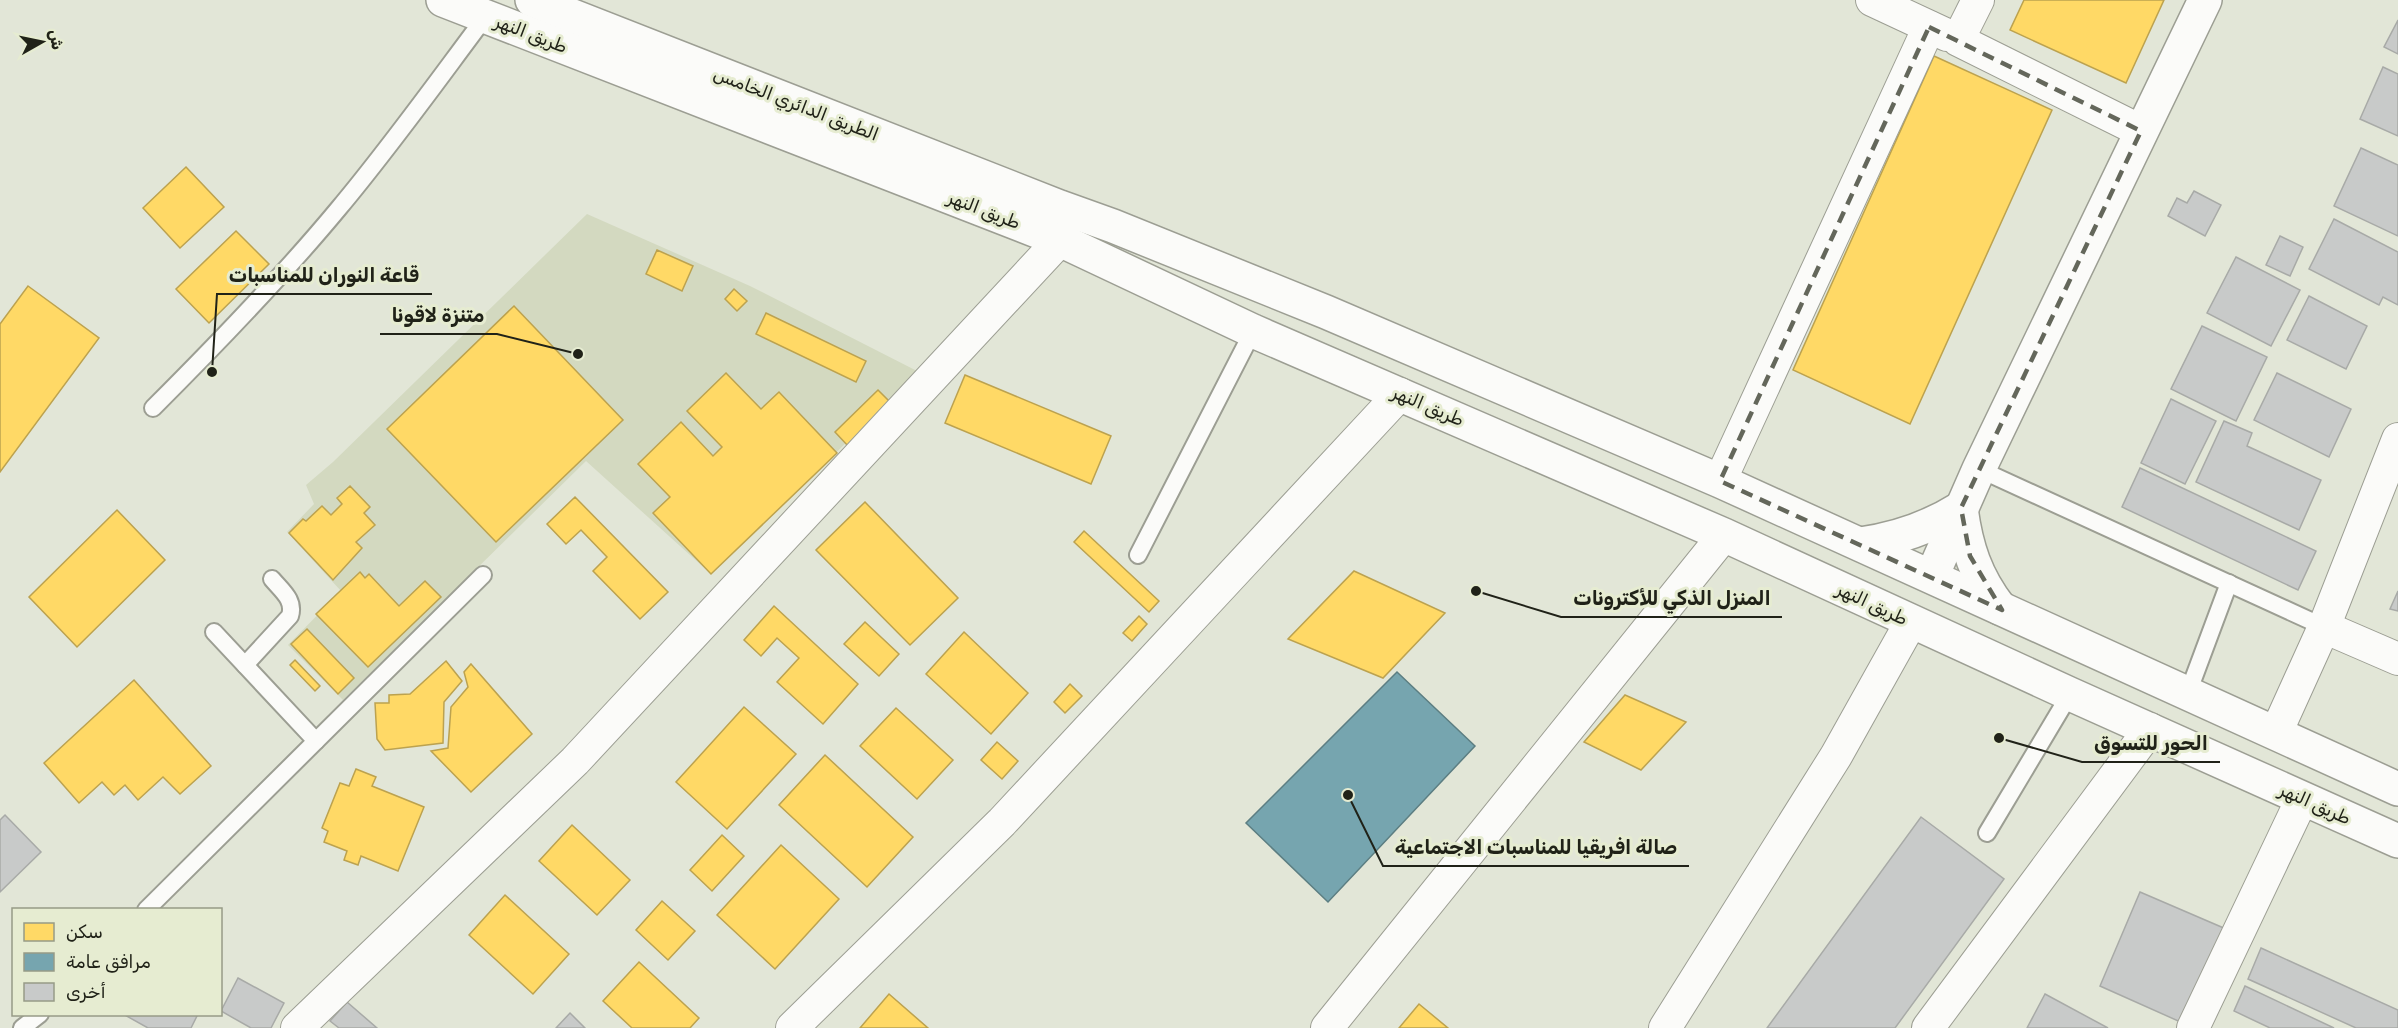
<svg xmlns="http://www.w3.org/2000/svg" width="2398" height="1028" font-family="Rubik,Cairo,sans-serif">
<rect width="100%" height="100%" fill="#e2e6d7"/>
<polygon fill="#d3d9c0" points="587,214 750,286 919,372 711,574 586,461 343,700 288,645 341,591 287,532 314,504 306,485 333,462"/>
<g fill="#ffd966" stroke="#bca24f" stroke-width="1.5">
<polygon points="2024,0 2164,0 2126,83 2010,30"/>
<polygon points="1934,56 2052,110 1910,424 1793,370"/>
<polygon points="186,167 224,207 180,248 143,208"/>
<polygon points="236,231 269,264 209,323 176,289"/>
<polygon points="657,250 693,266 682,291 646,274"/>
<polygon points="28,286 99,338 0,472 0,324"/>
<polygon points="734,289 747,301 737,311 725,299"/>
<polygon points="514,306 623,420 496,542 387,429"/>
<polygon points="766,313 866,361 856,382 756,334"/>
<polygon points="726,373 761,409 779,392 837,453 711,574 653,513 670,497 638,464 681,422 713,456 722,447 687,411"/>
<polygon points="965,375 1111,436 1091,484 945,423"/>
<polygon points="878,390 892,404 848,446 835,432"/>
<polygon points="350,486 370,507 364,513 375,525 356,542 362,548 333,580 289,533 303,519 306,521 322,506 331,515 342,504 337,498"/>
<polygon points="575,497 668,592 640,619 593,571 607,557 581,530 566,544 547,524"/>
<polygon points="865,502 958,598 910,645 816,550"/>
<polygon points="117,510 165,560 77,647 29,597"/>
<polygon points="1084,531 1159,601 1149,612 1074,542"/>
<polygon points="1354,571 1445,613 1383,678 1288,639"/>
<polygon points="360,572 365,578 369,574 399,606 425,581 441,597 368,667 316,614"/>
<polygon points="774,606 858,684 823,724 777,682 799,658 777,638 761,656 744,640"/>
<polygon points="1139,616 1147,624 1132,641 1123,633"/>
<polygon points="865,622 899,654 879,676 844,644"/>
<polygon points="307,629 354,678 338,694 291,644"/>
<polygon points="964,632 1028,693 991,734 926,674"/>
<polygon points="295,660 320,686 315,691 290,665"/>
<polygon points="446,661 462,681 444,702 443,743 385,750 377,739 375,703 389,703 389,695 410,694"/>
<polygon points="471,664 532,734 471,792 431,751 448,748 451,707 468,687 464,672"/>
<polygon points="134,680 211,766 180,794 163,777 138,800 125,785 114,795 102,782 79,803 44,763"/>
<polygon points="1070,684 1082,696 1065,713 1054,702"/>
<polygon points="1625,695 1686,722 1641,770 1584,742"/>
<polygon points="744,707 796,754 727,829 676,782"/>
<polygon points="896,708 953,760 917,799 860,746"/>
<polygon points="997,742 1018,761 1002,779 981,760"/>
<polygon points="825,755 913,837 867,887 779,805"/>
<polygon points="356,769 376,777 372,786 424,807 398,871 361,856 358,865 344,860 347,851 324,842 328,831 322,828 340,783 349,786"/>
<polygon points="572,825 630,880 597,915 539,861"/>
<polygon points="722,835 744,856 712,891 690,870"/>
<polygon points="781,845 839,899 775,969 717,915"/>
<polygon points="505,895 569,954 533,994 469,935"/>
<polygon points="662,901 695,931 668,960 636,930"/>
<polygon points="639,962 699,1018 690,1028 632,1028 603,1001"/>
<polygon points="889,994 928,1028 860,1028"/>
<polygon points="1419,1004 1448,1028 1399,1028"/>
</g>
<polygon fill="#76a5af" stroke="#5c7e82" stroke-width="1.5" points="1397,672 1475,746 1328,902 1246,823"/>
<g fill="#c8cac9" stroke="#a8aaa7" stroke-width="1.5">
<polygon points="2398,20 2398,54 2384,47"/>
<polygon points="2383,67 2398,74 2398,136 2360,119"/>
<polygon points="2361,148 2398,165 2398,236 2334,206"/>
<polygon points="2194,191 2221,205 2205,236 2168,216 2177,198 2187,203"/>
<polygon points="2334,219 2398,252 2398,305 2383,297 2379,305 2309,269"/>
<polygon points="2280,236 2303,247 2290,276 2266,265"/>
<polygon points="2236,257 2300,290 2271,346 2207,313"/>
<polygon points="2309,296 2367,326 2346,369 2287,340"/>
<polygon points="2202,326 2267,357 2236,421 2171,389"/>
<polygon points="2277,373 2351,409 2329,457 2254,420"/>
<polygon points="2171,399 2216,421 2185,484 2141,463"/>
<polygon points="2224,421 2252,433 2247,446 2321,480 2299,530 2196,482"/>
<polygon points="2140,468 2316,551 2298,590 2122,507"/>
<polygon points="2398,591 2398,611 2390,609"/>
<polygon points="5,815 41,852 0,892 0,820"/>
<polygon points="1921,817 2004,879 1895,1028 1767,1028"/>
<polygon points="2140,892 2226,929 2185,1024 2100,986"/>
<polygon points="2261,948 2398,1010 2398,1028 2356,1028 2248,979"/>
<polygon points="238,978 284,1003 271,1028 251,1028 221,1011"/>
<polygon points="2245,986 2334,1028 2270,1028 2234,1011"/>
<polygon points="2045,994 2108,1028 2027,1028"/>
<polygon points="347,1002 377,1028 339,1028 330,1021"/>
<polygon points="570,1013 585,1028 556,1028"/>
<polygon points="123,1014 198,1014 191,1028 148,1028"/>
</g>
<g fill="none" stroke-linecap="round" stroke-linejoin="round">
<defs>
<g id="lane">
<path d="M153 408C218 343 281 278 339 208 391 146 438 80 486 16"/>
<polyline points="1979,469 2324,627"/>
<polyline points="1138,555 1253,331"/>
<polyline points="214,632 316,741"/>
<path d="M245 665 290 616C295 600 282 591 272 579"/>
<polyline points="2188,693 2229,583"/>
<polyline points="1987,833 2070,694"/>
<polyline points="146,910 483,575"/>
<polyline points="22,1028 40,1014"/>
</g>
<g id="street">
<polyline points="1872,0 1947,35"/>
<polyline points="1978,0 1958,40 2141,131"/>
<polyline points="1720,481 1929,27"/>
<polyline points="2324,627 2398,659"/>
<polyline points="2276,733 2324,627 2398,439"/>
<polyline points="297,1028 575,761 1060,240"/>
<polyline points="792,1028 1002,822 1400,394"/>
<polyline points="1327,1028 1724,535"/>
<polyline points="1665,1028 1836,756 1911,622"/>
<polyline points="1928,1028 2150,729"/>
<polyline points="2193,1028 2302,799"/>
</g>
<polyline id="secondary" points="1932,576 1979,469 2205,0"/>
<g id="primary">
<polyline points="443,0 1060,240 1253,331 1724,535 2070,694 2398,841"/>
<polyline points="532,0 1060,207 1113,226 1326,312 1720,481 2398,789"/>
<path d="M1860 544C1897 539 1929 528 1961 508 1966 547 1976 577 2000 608"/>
</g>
</defs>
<use href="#lane" stroke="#9c9e93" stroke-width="20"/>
<use href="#street" stroke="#9c9e93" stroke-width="34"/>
<use href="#secondary" stroke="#9c9e93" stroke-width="36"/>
<use href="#primary" stroke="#9c9e93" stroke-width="36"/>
<use href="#lane" stroke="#fbfbf9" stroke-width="16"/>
<use href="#street" stroke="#fbfbf9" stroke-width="32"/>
<use href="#secondary" stroke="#fbfbf9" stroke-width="33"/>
<use href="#primary" stroke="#fbfbf9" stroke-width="33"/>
</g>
<path fill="none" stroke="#64675b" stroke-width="4.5" stroke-dasharray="12 8" stroke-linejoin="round" d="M1929 27 2141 131 1961 508 1970 556 2002 610 1720 481Z"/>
<g text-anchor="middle" stroke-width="6" stroke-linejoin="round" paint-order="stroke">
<g font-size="18" fill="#202218" stroke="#e6ecd1">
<text transform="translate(531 34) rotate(21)" y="6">طريق النهر</text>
<text transform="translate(796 104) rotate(21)" y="6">الطريق الدائري الخامس</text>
<text transform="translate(984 210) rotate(21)" y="6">طريق النهر</text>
<text transform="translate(1428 406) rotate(23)" y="6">طريق النهر</text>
<text transform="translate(1872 604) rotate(25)" y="6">طريق النهر</text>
<text transform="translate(2315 804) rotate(24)" y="6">طريق النهر</text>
</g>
</g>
<path fill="none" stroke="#202218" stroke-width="2" d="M212 372L217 294H432M578 354L497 334H380M1476 591L1561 617H1782M1999 738L2082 762H2220M1348 795L1383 866H1689"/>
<g fill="#202218" stroke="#e6ecd1" stroke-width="2">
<circle cx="212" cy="372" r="6"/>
<circle cx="578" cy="354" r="6"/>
<circle cx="1476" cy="591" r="6"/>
<circle cx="1999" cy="738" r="6"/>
<circle cx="1348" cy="795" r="6"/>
</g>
<g font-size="20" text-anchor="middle" font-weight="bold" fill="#202218" stroke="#e6ecd1" stroke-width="6" stroke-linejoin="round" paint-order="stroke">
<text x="324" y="282">قاعة النوران للمناسبات</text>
<text x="438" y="322">متنزة لاقونا</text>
<text x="1672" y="605">المنزل الذكي للأكترونات</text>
<text x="2151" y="750">الحور للتسوق</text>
<text x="1536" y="854">صالة افريقيا للمناسبات الاجتماعية</text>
</g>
<rect x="12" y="908" width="210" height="108" fill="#e6ecd1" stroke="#979b87" stroke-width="1.5"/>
<rect x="24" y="923" width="30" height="18" fill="#ffd966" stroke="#979b87" stroke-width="1.5"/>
<text x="66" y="938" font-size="18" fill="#202218">سكن</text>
<rect x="24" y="953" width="30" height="18" fill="#76a5af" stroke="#979b87" stroke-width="1.5"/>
<text x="66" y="968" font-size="18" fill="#202218">مرافق عامة</text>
<rect x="24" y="983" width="30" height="18" fill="#c8cac9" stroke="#979b87" stroke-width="1.5"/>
<text x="66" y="998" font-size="18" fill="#202218">أخرى</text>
<g transform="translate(42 42) rotate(81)" stroke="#e6ecd1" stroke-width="4.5" paint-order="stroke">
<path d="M0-4.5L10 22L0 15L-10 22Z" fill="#202218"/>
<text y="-9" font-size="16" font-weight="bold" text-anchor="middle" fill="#202218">ش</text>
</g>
</svg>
